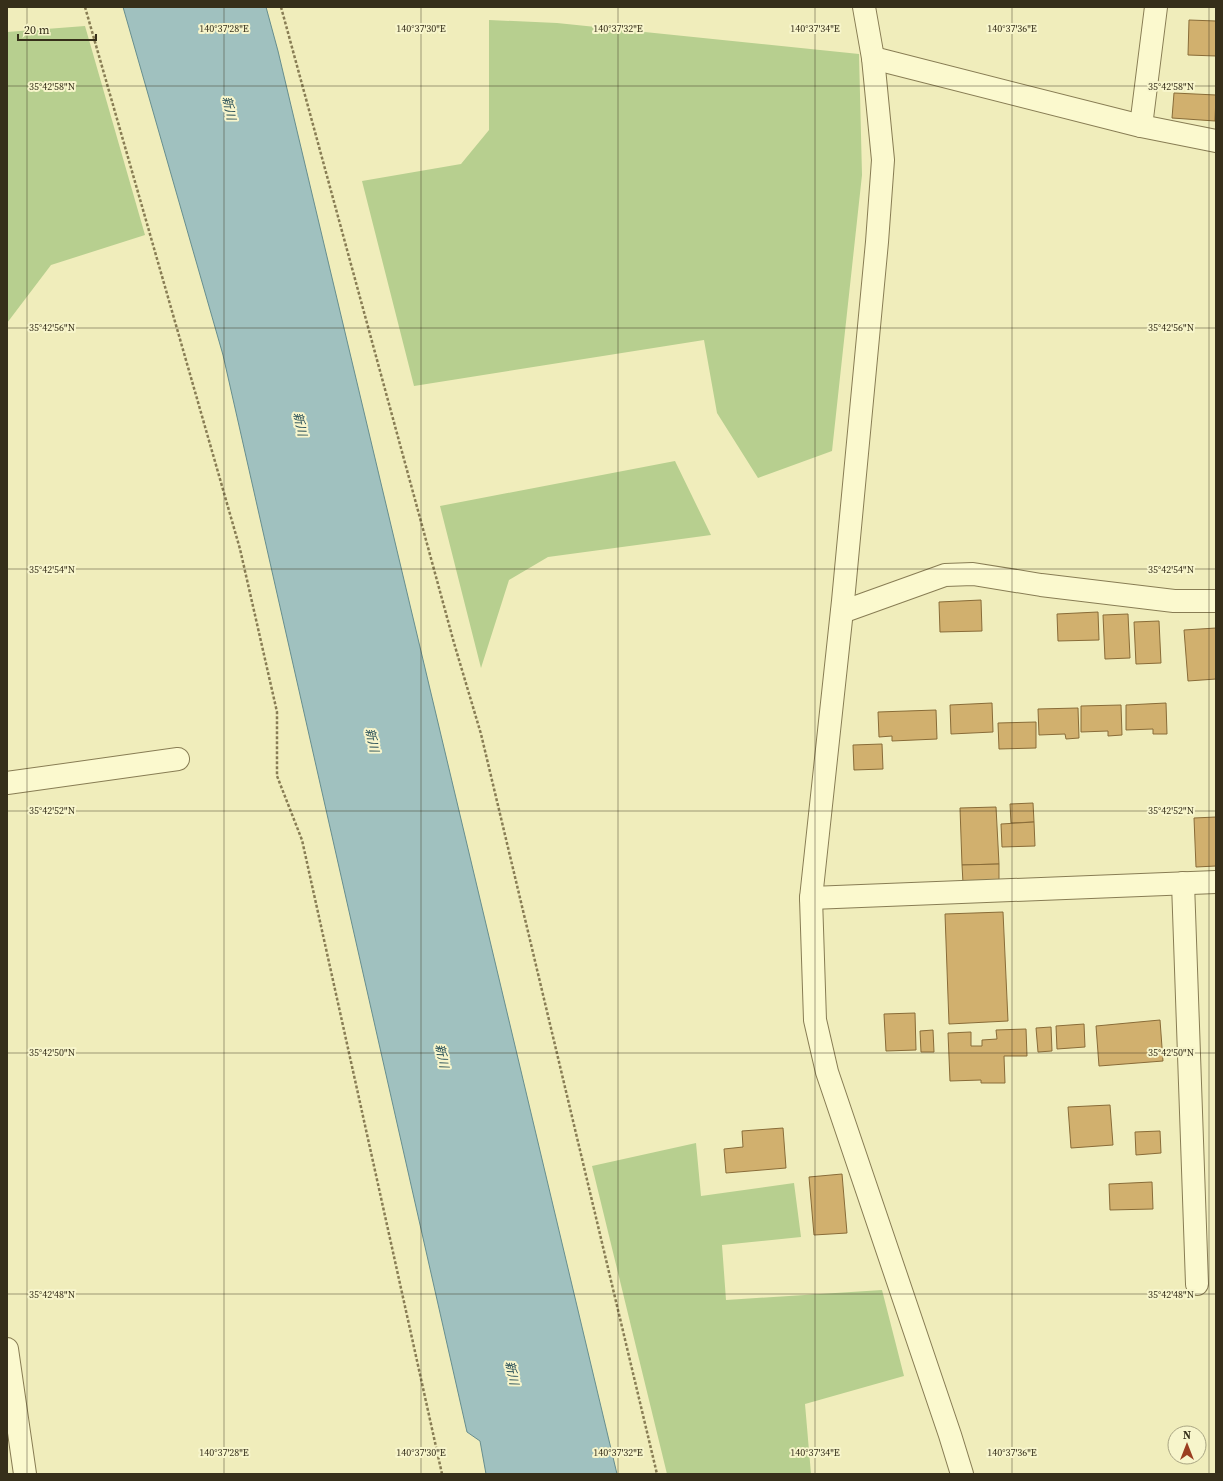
<svg xmlns="http://www.w3.org/2000/svg" width="1223" height="1481" font-family="'Source Serif 4','Noto Sans JP',serif">
<rect width="100%" height="100%" fill="#f0edbb"/>
<g fill="#b7cf8f">
<polygon points="489,20 557,23 859,54 862,175 832,451 758,478 717,413 704,340 414,386 362,181 461,164 489,130"/>
<polygon points="85,26 145,235 51,265 7,323 7,32"/>
<polygon points="675,461 711,535 548,557 509,580 481,668 440,506"/>
<polygon points="696,1143 701,1196 794,1183 801,1237 722,1245 726,1300 882,1290 904,1376 805,1404 811,1474 667,1474 592,1166"/>
</g>
<polygon fill="#a0c1bf" stroke="#678e8e" points="123,7 266,7 278,51 617,1474 486,1474 480,1441 467,1432 223,355"/>
<g fill="#d1b06e" stroke="#896c38">
<polygon points="1189,20 1216,21 1216,56 1188,55"/>
<polygon points="1174,93 1216,95 1215,121 1172,118"/>
<polygon points="981,600 982,631 940,632 939,602"/>
<polygon points="1098,612 1099,640 1058,641 1057,614"/>
<polygon points="1128,614 1130,658 1105,659 1103,615"/>
<polygon points="1159,621 1161,663 1136,664 1134,622"/>
<polygon points="1216,628 1216,679 1188,681 1184,630"/>
<polygon points="992,703 993,732 951,734 950,705"/>
<polygon points="1166,703 1167,734 1153,734 1153,729 1126,730 1126,705"/>
<polygon points="1121,705 1122,735 1108,736 1108,731 1081,732 1081,706"/>
<polygon points="1078,708 1079,738 1066,739 1065,734 1039,735 1038,709"/>
<polygon points="936,710 937,739 892,741 892,736 879,737 878,712"/>
<polygon points="1036,722 1036,748 999,749 998,723"/>
<polygon points="882,744 883,769 854,770 853,745"/>
<polygon points="1033,803 1034,822 1011,823 1010,804"/>
<polygon points="996,807 999,864 962,865 960,808"/>
<polygon points="1216,817 1216,866 1196,867 1194,818"/>
<polygon points="1034,822 1035,846 1002,847 1001,824"/>
<polygon points="999,864 999,882 963,883 962,865"/>
<polygon points="1003,912 1008,1021 949,1024 945,914"/>
<polygon points="915,1013 916,1050 886,1051 884,1014"/>
<polygon points="1160,1020 1163,1061 1099,1066 1096,1026"/>
<polygon points="1084,1024 1085,1047 1057,1049 1056,1026"/>
<polygon points="1051,1027 1052,1051 1038,1052 1036,1028"/>
<polygon points="1026,1029 1027,1056 1004,1056 1005,1083 981,1083 981,1080 950,1081 948,1033 971,1032 971,1046 982,1046 982,1040 997,1039 996,1030"/>
<polygon points="933,1030 934,1052 921,1052 920,1031"/>
<polygon points="1110,1105 1113,1145 1071,1148 1068,1107"/>
<polygon points="783,1128 786,1168 726,1173 724,1149 743,1147 742,1131"/>
<polygon points="1160,1131 1161,1153 1136,1155 1135,1132"/>
<polygon points="842,1174 847,1233 814,1235 809,1177"/>
<polygon points="1152,1182 1153,1209 1110,1210 1109,1184"/>
</g>
<g fill="none" stroke-linecap="round" stroke-linejoin="round">
<defs>
<g id="minor">
<polyline points="864,7 873,58 883,160 877,242 843,601 811,898 815,1020 827,1072 950,1435 962,1474"/>
<polyline points="873,58 1141,126 1216,141"/>
<polyline points="1141,126 1156,7"/>
<polyline points="842,612 945,575 973,574 1041,585 1174,601 1216,601"/>
<polyline points="7,783 178,759"/>
<polyline points="1183,883 1197,1284"/>
<polyline points="811,898 1216,882"/>
<polyline points="7,1349 25,1474"/>
</g>
</defs>
<use href="#minor" stroke="#887d54" stroke-width="24"/>
<g stroke="#887d54" stroke-width="2.5" stroke-dasharray="3 2" stroke-linecap="butt">
<polyline points="85,7 240,549 277,712 277,776 302,840 442,1474"/>
<polyline points="281,7 454,643 481,734 657,1474"/>
</g>
<use href="#minor" stroke="#fbf9ce" stroke-width="22"/>
</g>
<path fill="none" stroke="#362f1a" stroke-width="1" stroke-opacity="0.45" d="M27 7V1474M224 7V1474M421 7V1474M618 7V1474M815 7V1474M1012 7V1474M1209 7V1474M7 86H1216M7 328H1216M7 569H1216M7 811H1216M7 1053H1216M7 1294H1216"/>
<g text-anchor="middle" stroke-width="4" stroke-linejoin="round" paint-order="stroke">
<g font-size="12" font-style="italic" fill="#284f57" stroke="#f7f5cb">
<text transform="translate(229 108) rotate(77)" y="4">新川</text>
<text transform="translate(300 424) rotate(77)" y="4">新川</text>
<text transform="translate(372 740) rotate(77)" y="4">新川</text>
<text transform="translate(442 1056) rotate(78)" y="4">新川</text>
<text transform="translate(512 1373) rotate(78)" y="4">新川</text>
</g>
</g>
<g font-size="10" text-anchor="middle" fill="#362f1a" stroke="#f7f5cb" stroke-width="4" stroke-linejoin="round" paint-order="stroke">
<text x="224" y="32">140°37'28"E</text>
<text x="421" y="32">140°37'30"E</text>
<text x="618" y="32">140°37'32"E</text>
<text x="815" y="32">140°37'34"E</text>
<text x="1012" y="32">140°37'36"E</text>
<text x="52" y="90">35°42'58"N</text>
<text x="1171" y="90">35°42'58"N</text>
<text x="52" y="331">35°42'56"N</text>
<text x="1171" y="331">35°42'56"N</text>
<text x="52" y="573">35°42'54"N</text>
<text x="1171" y="573">35°42'54"N</text>
<text x="52" y="814">35°42'52"N</text>
<text x="1171" y="814">35°42'52"N</text>
<text x="52" y="1056">35°42'50"N</text>
<text x="1171" y="1056">35°42'50"N</text>
<text x="52" y="1298">35°42'48"N</text>
<text x="1171" y="1298">35°42'48"N</text>
<text x="224" y="1456">140°37'28"E</text>
<text x="421" y="1456">140°37'30"E</text>
<text x="618" y="1456">140°37'32"E</text>
<text x="815" y="1456">140°37'34"E</text>
<text x="1012" y="1456">140°37'36"E</text>
</g>
<rect width="1223" height="1481" fill="none" stroke="#362f1a" stroke-width="16"/>
<g transform="translate(1187 1445)"><circle r="19" fill="#f7f5cb" stroke="#aaa684"/>
<path d="M0-3L7 15L0 10L-7 15Z" fill="#9b3e20"/>
<text y="-6" font-size="11" font-weight="bold" text-anchor="middle" fill="#362f1a">N</text>
</g>
<path d="M18 34v6h78v-6" fill="none" stroke="#362f1a" stroke-width="2"/>
<text x="24" y="34" font-size="12" fill="#362f1a" stroke="#f7f5cb" stroke-width="3" paint-order="stroke">20 m</text>
</svg>
